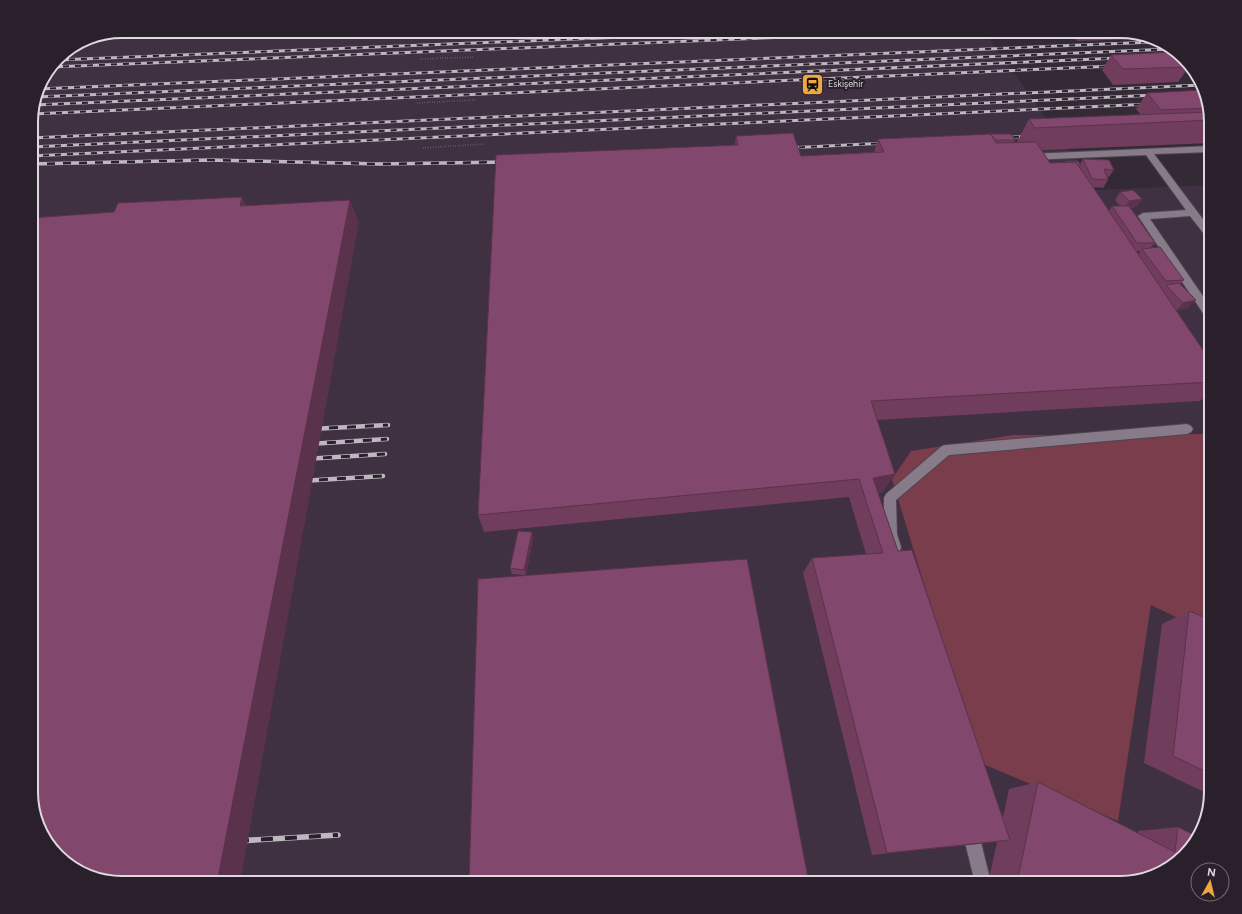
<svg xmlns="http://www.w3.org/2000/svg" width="1242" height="914" font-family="Figtree,sans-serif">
<rect width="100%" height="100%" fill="#342a36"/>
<polygon fill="#3f3042" points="290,31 984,31 1097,190 1211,185 1211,792 1192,847 1161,874 1120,883 122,883 67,864 40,833 31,798 31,116 40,81 62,54 84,40"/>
<polygon fill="#793d4c" points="1208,434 1211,437 1211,634 1151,605 1118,821 978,762 892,479 911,451 1013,435"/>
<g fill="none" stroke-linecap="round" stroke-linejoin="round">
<defs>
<polygon id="lane" points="1211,146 1211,152 1154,154 1211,230 1211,240 1208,239 1190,216 1150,219 1211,308 1211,320 1207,319 1138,216 1143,213 1186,210 1146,155 1029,160 1025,157 1029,154"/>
<g id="street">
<path d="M1187 424 1191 426 1193 429 1191 432 1187 434 949 455 896 500 897 534 901 547 900 551 895 553 890 551C883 534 884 516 884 498L886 494 942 446 946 445Z"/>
<polygon points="970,822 976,824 978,830 991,883 975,883 962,830 964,824"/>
</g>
</defs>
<use href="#lane" stroke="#4f4550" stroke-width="2"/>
<use href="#street" stroke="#4f4550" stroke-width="2"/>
<g stroke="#867e88" stroke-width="1.5" stroke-dasharray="0.5 2" stroke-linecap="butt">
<polyline points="423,33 466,31"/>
<polyline points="420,59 475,57"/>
<polyline points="417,103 476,100"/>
<polyline points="423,148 485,144"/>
</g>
<use href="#lane" fill="#877a89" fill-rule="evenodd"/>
<use href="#street" fill="#877a89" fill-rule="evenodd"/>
<defs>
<g id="rail-far3">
<polyline points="57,60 770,31"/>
<polyline points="51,67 937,31"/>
<polyline points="38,89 1154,42"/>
<polyline points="36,97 1172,49"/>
<polyline points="34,105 1119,58"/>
<polyline points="32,114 1114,66"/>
<polyline points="31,138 1202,85"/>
<polyline points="1001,138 1031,136"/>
<polyline points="31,147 1156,95"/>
<polyline points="787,148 887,143"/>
<polyline points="31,156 1150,104"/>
</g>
<polyline id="rail-far2" points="31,164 209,160 380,164 506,162"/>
<g id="rail-far1">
<polyline points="311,429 388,425"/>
<polyline points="309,444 387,439"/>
<polyline points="305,459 385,454"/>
<polyline points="301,481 383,476"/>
</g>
<polyline id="rail" points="237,841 338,835"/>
</defs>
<use href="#rail-far3" stroke="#bfb7c0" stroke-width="3"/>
<use href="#rail-far2" stroke="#bfb7c0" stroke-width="3.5"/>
<use href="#rail-far1" stroke="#bfb7c0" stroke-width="4.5"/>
<use href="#rail" stroke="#bfb7c0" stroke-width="5.5"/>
<use href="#rail-far3" stroke="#2a202c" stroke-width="2" stroke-dasharray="6" stroke-linecap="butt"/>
<use href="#rail-far2" stroke="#2a202c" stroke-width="2.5" stroke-dasharray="8" stroke-linecap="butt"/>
<use href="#rail-far1" stroke="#2a202c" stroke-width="3" stroke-dasharray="9" stroke-linecap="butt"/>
<use href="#rail" stroke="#2a202c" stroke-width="4" stroke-dasharray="12" stroke-linecap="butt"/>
</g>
<g fill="#703d5d" fill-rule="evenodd">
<polygon points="370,31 392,31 391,34 371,34"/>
<polygon points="1069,31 1120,31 1139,37 1138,39 1077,41"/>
<polygon points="1111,55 1189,67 1178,82 1113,85 1102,70"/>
<path d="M1204 90 1211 122V143L1042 150 1050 163 1065 162V161L1080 164 1083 159 1114 170 1108 178H1107L1108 180 1103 188 1093 187 1109 211 1112 206H1120L1115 200 1120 192 1142 199 1136 207 1131 208 1155 243 1150 248 1184 280 1180 284 1188 308 1176 310 1211 362V392L1200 401 877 420 883 492 878 493 898 551 1003 817 1009 789 1038 782 1138 833V831L1178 827 1192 847 1120 883H988L997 842 872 855 803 573 812 558 866 554 849 497 484 532 478 515 735 145 736 136 801 156 874 152 878 139 1015 140 1014 142H1017L1029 119 1141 115 1136 109 1147 93ZM1136 251H1141L1138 254Z"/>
<polygon points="1211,199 1211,208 1207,203"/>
<polygon points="532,532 533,538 526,575 512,574 510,568"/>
<polygon points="1189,611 1211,620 1211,792 1210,795 1144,763 1162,624"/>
<polygon points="983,878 984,883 921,883 962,879"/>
</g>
<g fill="#5b324c">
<polygon points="242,197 255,220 240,206"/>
<polygon points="1142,199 1136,207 1123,209 1129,201"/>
<polygon points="350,200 359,222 240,883 217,883"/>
<polygon points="1196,300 1188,308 1176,311 1183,303"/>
<polygon points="895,474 883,492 864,496 873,478"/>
<polygon points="532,532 533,538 526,575 524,570"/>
</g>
<g fill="#82476c" stroke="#5b324c">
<polygon points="1175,52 1189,67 1123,69 1111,55"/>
<polygon points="1204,90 1208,108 1161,110 1147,93"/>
<polygon points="1209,112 1211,120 1035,128 1029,119"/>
<polygon points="793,133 801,156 884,152 878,139 991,134 996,143 1036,142 1050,163 1076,162 1211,362 1211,382 871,401 895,474 873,478 898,551 912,550 1010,840 887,853 812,558 883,553 859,479 478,515 496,155 738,145 736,136"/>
<polygon points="989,134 1011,134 1015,140 995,140 991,134"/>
<polygon points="1083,159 1109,160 1114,170 1104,169 1108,180 1092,179"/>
<polygon points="1065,161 1078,161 1081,166 1079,166 1076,162 1066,162"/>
<polygon points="1133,190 1142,199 1129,201 1120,192"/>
<polygon points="242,197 240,206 350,200 217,883 122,883 67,864 40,833 31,798 31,218 114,212 118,203"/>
<polygon points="1112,206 1129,206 1155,243 1137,243"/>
<polygon points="1160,247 1184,280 1166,281 1142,249"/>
<polygon points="1179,283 1196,300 1183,303 1166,285"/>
<polygon points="518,531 532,532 524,570 510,568"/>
<polygon points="747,559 809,883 469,883 478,579"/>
<polygon points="1189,611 1211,620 1211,774 1173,756"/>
<polygon points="1038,782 1175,852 1178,827 1196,836 1192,847 1161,874 1120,883 1017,883"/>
<polygon points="983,878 984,883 936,883"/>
</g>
<defs>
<symbol id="station-square" viewBox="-11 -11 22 22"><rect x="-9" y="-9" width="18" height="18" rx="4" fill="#f1a63f" stroke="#2a202c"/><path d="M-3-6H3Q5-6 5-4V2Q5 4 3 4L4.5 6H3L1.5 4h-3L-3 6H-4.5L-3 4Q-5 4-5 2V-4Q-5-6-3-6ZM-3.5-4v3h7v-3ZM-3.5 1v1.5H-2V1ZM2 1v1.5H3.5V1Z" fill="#111"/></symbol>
</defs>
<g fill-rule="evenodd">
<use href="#station-square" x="800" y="72" width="25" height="25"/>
</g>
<g text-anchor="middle" stroke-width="4" stroke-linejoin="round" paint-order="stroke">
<g font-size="9" fill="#dfd8e0" stroke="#2a202c" text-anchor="start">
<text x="828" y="87">Eskişehir</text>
</g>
</g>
<path d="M0 0H1242V914H0ZM122 38H1120A84 84 0 0 1 1204 122V792A84 84 0 0 1 1120 876H122A84 84 0 0 1 38 792V122A84 84 0 0 1 122 38Z" fill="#2a202c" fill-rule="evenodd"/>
<path fill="none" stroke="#dfd8e0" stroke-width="2" d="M122 38H1120A84 84 0 0 1 1204 122V792A84 84 0 0 1 1120 876H122A84 84 0 0 1 38 792V122A84 84 0 0 1 122 38Z"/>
<g transform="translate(1210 882) rotate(8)"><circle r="19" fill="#2a202c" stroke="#726a74"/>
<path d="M0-3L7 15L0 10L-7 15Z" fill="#f1a63f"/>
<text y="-6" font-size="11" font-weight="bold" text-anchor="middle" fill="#dfd8e0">N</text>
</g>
</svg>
